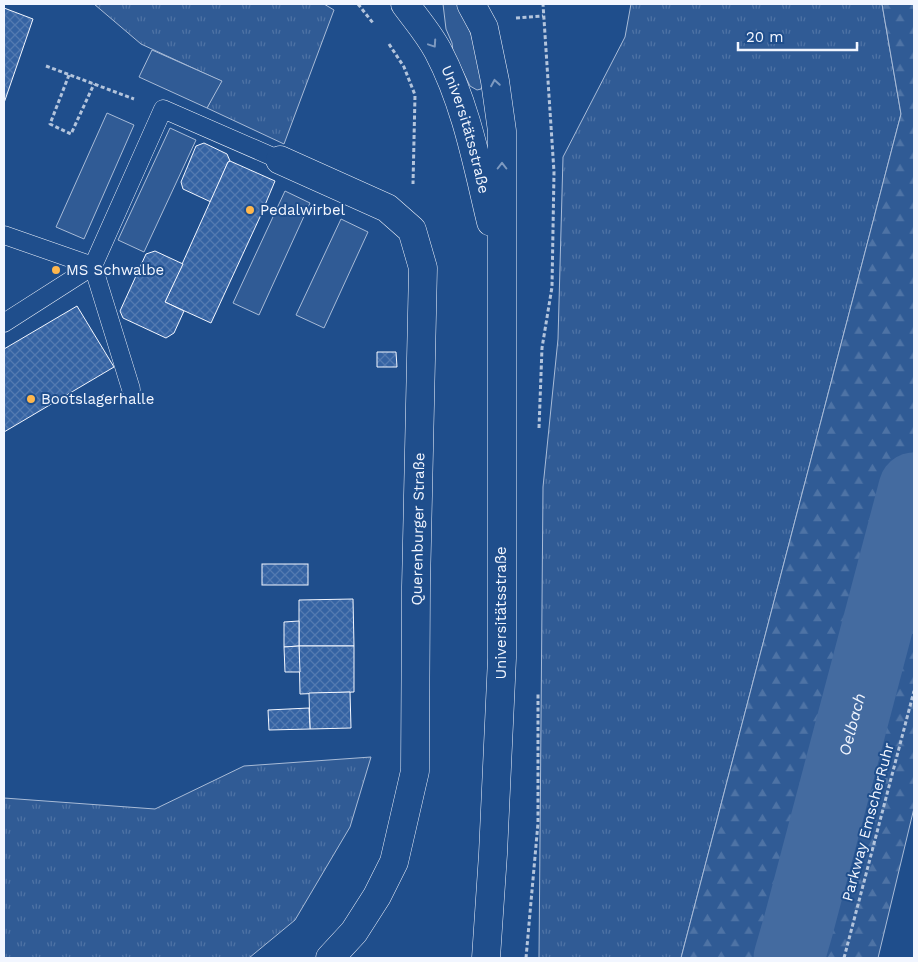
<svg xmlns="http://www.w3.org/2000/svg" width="918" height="962" font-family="'Work Sans',sans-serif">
<defs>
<pattern id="grass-tufts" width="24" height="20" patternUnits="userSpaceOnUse" patternTransform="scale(1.25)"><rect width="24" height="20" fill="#305b95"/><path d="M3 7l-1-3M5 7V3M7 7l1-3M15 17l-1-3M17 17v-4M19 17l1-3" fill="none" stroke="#4e73a5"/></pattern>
<pattern id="forest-firs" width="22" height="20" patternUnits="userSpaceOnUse" patternTransform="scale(1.25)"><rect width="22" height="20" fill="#305b95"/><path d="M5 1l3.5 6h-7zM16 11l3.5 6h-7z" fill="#4e73a5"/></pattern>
<pattern id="building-cross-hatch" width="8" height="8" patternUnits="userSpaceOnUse" patternTransform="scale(1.25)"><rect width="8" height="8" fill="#3563a3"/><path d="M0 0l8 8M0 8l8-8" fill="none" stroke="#537ab1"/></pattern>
</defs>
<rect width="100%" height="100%" fill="#1f4e8c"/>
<g fill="url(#grass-tufts)" stroke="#a8bbd7">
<polygon points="94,4 324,4 334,10 284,144 207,108 221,81 141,44"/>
<polygon points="631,4 882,4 901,114 681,958 539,958 543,487 558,339 563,157 625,37"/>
<polygon points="371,757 350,827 295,920 249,958 4,958 4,798 155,809 244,766"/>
</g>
<polygon fill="url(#forest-firs)" stroke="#a8bbd7" points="882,4 914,4 914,808 878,958 681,958 901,114"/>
<g fill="#305b95" stroke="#a8bbd7">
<polygon points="443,4 458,4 471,34 477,55 483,83 481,89 477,90 470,86 453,52 452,43 446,29"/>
<polygon points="152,50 222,81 207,108 139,77"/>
<polygon points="107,113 134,125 84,239 56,227"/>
<polygon points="170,128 196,140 144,252 118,240"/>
<polygon points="285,191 310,203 259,315 233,303"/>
<polygon points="341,219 368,232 324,328 296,315"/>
</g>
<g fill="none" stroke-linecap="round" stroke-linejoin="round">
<path stroke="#446ba0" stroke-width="71" id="s1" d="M789 958 798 927 914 488"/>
</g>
<g fill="url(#building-cross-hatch)" stroke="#f2f6ff">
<polygon points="4,8 33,19 4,103"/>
<polygon points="204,143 227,154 230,161 228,162 211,202 183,189 181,182 196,146"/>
<polygon points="230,161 275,181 260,217 211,323 165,302 228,162"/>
<polygon points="155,251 183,264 165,302 184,311 174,333 166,338 123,318 120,311 146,254"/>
<polygon points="77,306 114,367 4,432 4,349"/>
<polygon points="377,352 396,352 397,367 377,367"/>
<rect x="262" y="564" width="46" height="21"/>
<polygon points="353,599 354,646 299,646 299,600"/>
<polygon points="299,621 299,646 284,647 284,622"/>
<polygon points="299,646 354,646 354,692 300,694"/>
<polygon points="299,646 300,672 285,672 284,647"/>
<polygon points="350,692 351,728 310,729 309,693"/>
<polygon points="309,708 310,729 269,730 268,710"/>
</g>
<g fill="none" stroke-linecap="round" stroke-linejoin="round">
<defs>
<g id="service">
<polyline points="4,235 93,266"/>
<polyline points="93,266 131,389"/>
<polyline points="4,323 93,266 163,109 280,160"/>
</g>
<polyline id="minor" points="280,160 387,208 412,230 423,268 416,587 415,771 394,862 377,896 354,932 330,958"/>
<g id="tertiary">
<path id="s2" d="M405 4C416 19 429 34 438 51 466 104 477 164 491 222"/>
<polyline points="471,4 484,28 495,81 502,131 502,658 493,854 486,958"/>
</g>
</defs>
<use href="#service" stroke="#f2f6ff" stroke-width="19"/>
<use href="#minor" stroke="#f2f6ff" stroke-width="29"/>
<use href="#tertiary" stroke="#f2f6ff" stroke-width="29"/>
<g stroke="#b3c4dc" stroke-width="3" stroke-dasharray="4 2.5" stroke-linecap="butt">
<polyline points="358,4 373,23"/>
<polyline points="516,18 543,16"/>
<polyline points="389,44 404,67 415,95 413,184"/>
<polyline points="46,66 134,99"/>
<polyline points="69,75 50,124 71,134 94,84"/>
<polyline points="539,428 542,348 552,287 554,172 543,4"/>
<polyline points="526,958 538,823 538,694"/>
<polyline points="844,958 914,691"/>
</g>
<use href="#service" stroke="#1f4e8c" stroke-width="18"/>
<use href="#minor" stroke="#1f4e8c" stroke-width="28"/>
<use href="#tertiary" stroke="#1f4e8c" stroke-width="28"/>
</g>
<defs><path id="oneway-chevron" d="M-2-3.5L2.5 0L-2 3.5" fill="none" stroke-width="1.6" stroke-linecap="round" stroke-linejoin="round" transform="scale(1.25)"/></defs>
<g stroke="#7e9ac0">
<use href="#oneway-chevron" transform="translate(433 44) rotate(56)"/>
<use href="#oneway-chevron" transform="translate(495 83) rotate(-99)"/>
<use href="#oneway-chevron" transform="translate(502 166) rotate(-90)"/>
</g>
<g fill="#ffb74d" stroke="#1f4e8c" stroke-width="2">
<circle cx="250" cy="210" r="5"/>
<circle cx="56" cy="270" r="5"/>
<circle cx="31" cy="399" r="5"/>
</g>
<g text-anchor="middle" stroke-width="4" stroke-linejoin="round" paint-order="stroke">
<g font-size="15" fill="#f2f6ff" stroke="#1f4e8c">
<text dy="5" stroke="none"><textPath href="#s2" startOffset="141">Universitätsstraße</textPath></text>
<text transform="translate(418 529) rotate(-89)" y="5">Querenburger Straße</text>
<text transform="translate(501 613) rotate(-90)" y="5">Universitätsstraße</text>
<text transform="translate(868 822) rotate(-75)" y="5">Parkway EmscherRuhr</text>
</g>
<g font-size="15" fill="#f2f6ff" stroke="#1f4e8c" text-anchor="start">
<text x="260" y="215">Pedalwirbel</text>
<text x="66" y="275">MS Schwalbe</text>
<text x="41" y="404">Bootslagerhalle</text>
</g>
<g font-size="16" font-style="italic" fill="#f2f6ff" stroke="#1f4e8c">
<text dy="6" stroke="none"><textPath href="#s1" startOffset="242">Oelbach</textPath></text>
</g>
</g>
<rect width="918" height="962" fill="none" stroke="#f2f6ff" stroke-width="10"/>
<path d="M738 42v8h119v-8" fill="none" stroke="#f2f6ff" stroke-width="2.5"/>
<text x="746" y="42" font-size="15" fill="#f2f6ff" stroke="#1f4e8c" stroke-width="4" paint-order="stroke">20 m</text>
</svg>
